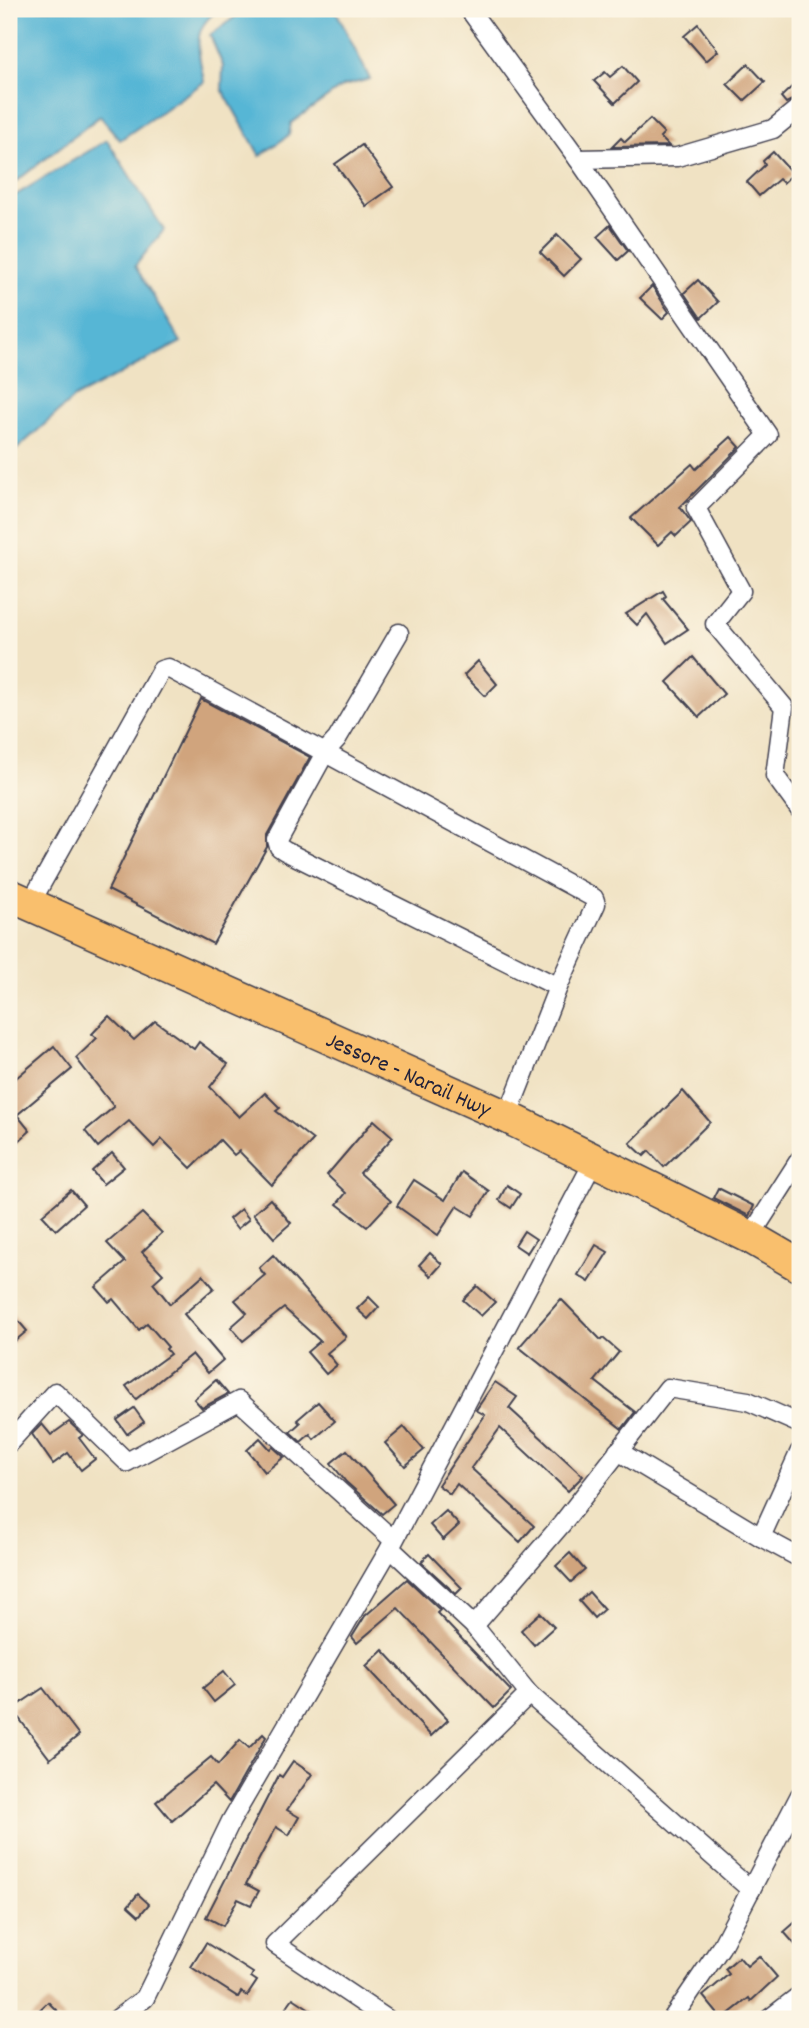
<svg xmlns="http://www.w3.org/2000/svg" width="809" height="2028" font-family="Dekko,sans-serif">
<rect width="100%" height="100%" fill="#fcf5e5"/>
<filter id="ink" filterUnits="userSpaceOnUse"><feTurbulence type="fractalNoise" baseFrequency=".0143" numOctaves="2"/><feDisplacementMap in="SourceGraphic" scale="14" xChannelSelector="R" yChannelSelector="G"/><feConvolveMatrix kernelMatrix="1 2 1 2 8 2 1 2 1" color-interpolation-filters="sRGB"/></filter>
<filter id="wash" filterUnits="userSpaceOnUse"><feTurbulence type="fractalNoise" baseFrequency=".00686" numOctaves="4" result="noise"/><feDisplacementMap in="SourceGraphic" scale="28" xChannelSelector="R" yChannelSelector="G"/><feGaussianBlur stdDeviation="1.57" result="paint"/><feColorMatrix in="noise" values="0 0 0 0 0 0 0 0 0 0 0 0 0 0 0 0 0 1.4 0 .05"/><feComposite in="paint" operator="in"/></filter>
<g filter="url(#wash)">
<rect width="100%" height="100%" fill="#f0e2c3"/>
<g fill="#57b6d5" stroke="#3c6c88" stroke-width="2">
<path d="M9 9H220C189 29 199 51 204 82L120 140 100 116 9 187Z"/>
<polygon points="246,9 335,9 370,79 343,86 291,123 289,135 260,156 222,89 223,66 210,35"/>
<polygon points="107,140 164,230 135,266 181,342 74,398 9,456 9,276 18,271 9,254 9,199"/>
</g>
<g id="blocks">
<g fill="#d0a47d">
<polygon points="698,24 718,51 706,61 684,36"/>
<polygon points="748,64 765,82 744,101 727,84"/>
<polygon points="623,66 637,82 615,103 594,81 605,72 610,77"/>
<polygon points="800,79 800,96 786,103 781,97"/>
<polygon points="650,119 664,133 660,137 669,146 612,147 621,138 625,142"/>
<polygon points="362,145 393,187 366,206 335,164"/>
<polygon points="773,152 793,174 783,183 779,179 759,196 747,182 765,165 763,161"/>
<polygon points="610,225 628,251 618,260 597,237"/>
<polygon points="557,235 581,259 564,276 540,252"/>
<polygon points="698,280 718,302 701,318 684,293"/>
<polygon points="652,286 669,312 662,319 640,298"/>
<polygon points="731,437 740,447 680,507 691,522 676,536 672,532 658,545 631,518 692,464 696,469"/>
<polygon points="663,591 666,596 663,599 688,629 667,643 647,614 637,625 626,614"/>
<polygon points="693,657 724,694 699,717 667,682"/>
<polygon points="478,661 497,684 485,696 464,675"/>
<polygon points="201,699 310,757 267,835 267,847 213,944 108,890"/>
<polygon points="109,1016 134,1040 155,1021 194,1049 199,1042 228,1064 210,1087 239,1117 265,1093 280,1108 276,1111 313,1140 272,1185 239,1151 234,1155 220,1140 191,1168 162,1139 154,1147 129,1121 98,1147 85,1131 114,1107 76,1058 97,1038 92,1034"/>
<polygon points="54,1046 72,1069 17,1115 30,1131 9,1150 9,1084"/>
<polygon points="683,1091 710,1122 664,1167 649,1151 644,1156 630,1143"/>
<polygon points="374,1120 393,1137 360,1173 391,1201 367,1227 337,1204 346,1193 327,1175"/>
<polygon points="112,1153 124,1167 103,1184 92,1171"/>
<polygon points="462,1172 489,1191 473,1216 457,1206 438,1235 397,1206 414,1180 445,1200"/>
<polygon points="507,1185 520,1194 511,1208 499,1200"/>
<polygon points="718,1188 754,1206 749,1216 713,1198"/>
<polygon points="71,1190 84,1205 56,1230 42,1215"/>
<polygon points="270,1199 291,1223 274,1238 253,1214"/>
<polygon points="241,1209 249,1219 237,1229 229,1219"/>
<polygon points="142,1213 162,1233 142,1252 163,1274 153,1283 170,1304 203,1275 214,1288 184,1314 223,1360 208,1373 192,1354 136,1399 126,1386 170,1354 166,1349 168,1347 147,1323 139,1330 113,1299 109,1302 96,1287 125,1262 107,1243"/>
<polygon points="524,1231 536,1239 527,1253 515,1245"/>
<polygon points="596,1245 608,1252 589,1282 578,1275"/>
<polygon points="430,1253 442,1264 431,1276 419,1265"/>
<polygon points="273,1255 346,1337 327,1353 337,1365 326,1374 307,1352 320,1341 284,1308 243,1341 231,1327 247,1313 235,1300 265,1275 259,1268"/>
<polygon points="477,1286 495,1302 481,1316 463,1300"/>
<polygon points="369,1297 379,1307 368,1319 357,1309"/>
<polygon points="561,1299 601,1340 603,1338 619,1352 595,1381 635,1412 622,1429 519,1347"/>
<polygon points="9,1310 27,1331 9,1346"/>
<polygon points="216,1380 228,1394 202,1408 194,1399"/>
<polygon points="495,1382 517,1397 509,1408 583,1476 568,1491 500,1428 471,1468 534,1526 520,1542 457,1484 450,1494 438,1485 485,1415 476,1410"/>
<polygon points="318,1402 335,1421 314,1439 310,1434 301,1442 290,1432 300,1423 297,1420"/>
<polygon points="134,1408 144,1422 127,1434 117,1420"/>
<polygon points="69,1422 83,1435 79,1438 95,1459 81,1470 68,1453 53,1464 32,1434 42,1424 51,1435"/>
<polygon points="404,1427 424,1450 405,1466 385,1443"/>
<polygon points="260,1438 270,1449 273,1447 284,1457 265,1472 247,1450"/>
<polygon points="347,1450 394,1504 382,1514 346,1482 331,1463"/>
<polygon points="446,1511 459,1525 443,1540 430,1525"/>
<polygon points="570,1553 585,1570 571,1582 556,1566"/>
<polygon points="429,1554 462,1588 456,1594 421,1562"/>
<polygon points="407,1579 440,1610 437,1613 511,1691 494,1708 398,1608 357,1643 352,1637 365,1616"/>
<polygon points="589,1592 604,1609 594,1618 579,1601"/>
<polygon points="540,1613 554,1627 534,1645 521,1630"/>
<polygon points="383,1650 448,1720 431,1736 366,1666"/>
<polygon points="224,1671 235,1685 214,1702 203,1688"/>
<polygon points="43,1688 79,1735 50,1759 12,1709"/>
<polygon points="263,1734 266,1737 229,1802 213,1785 172,1821 156,1802 211,1757 218,1765 240,1740 249,1748"/>
<polygon points="293,1761 312,1774 287,1810 299,1817 289,1835 276,1827 246,1884 259,1891 251,1905 238,1899 223,1926 206,1917 279,1775 282,1777"/>
<polygon points="138,1894 149,1904 139,1916 128,1906"/>
<polygon points="800,1918 800,1950 784,1932"/>
<polygon points="206,1943 253,1973 251,1977 257,1981 247,1996 241,1992 238,1997 191,1967"/>
<polygon points="759,1956 777,1977 751,2001 749,1998 722,2019 703,1996 729,1974 725,1969 739,1957 747,1966"/>
<polygon points="293,1998 325,2019 278,2019"/>
<polygon points="48,2002 65,2019 30,2019"/>
</g>
</g>
</g>
<g filter="url(#ink)">
<use href="#blocks" fill-opacity="0" stroke="#413f4f" stroke-width="2"/>
<g fill="none" stroke-linecap="round" stroke-linejoin="round">
<defs>
<g id="street">
<polyline points="469,9 578,159 677,157 773,129 800,107"/>
<polyline points="578,159 768,435 696,508 741,591 715,624 784,707 775,776 800,810"/>
<polyline points="399,633 337,739 326,751 277,840 279,847 285,851 558,987 507,1117"/>
<polyline points="30,904 161,670 168,668 594,898 596,904 558,987"/>
<polyline points="750,1237 800,1159"/>
<polyline points="9,1443 55,1392 127,1462 239,1401 390,1537"/>
<polyline points="618,1451 761,1537"/>
<polyline points="800,1451 761,1537 800,1558"/>
<polyline points="390,1548 474,1626"/>
<polyline points="529,1694 751,1890"/>
<polyline points="117,2019 145,1998 231,1821 390,1548 595,1159"/>
<polyline points="387,2019 275,1944 529,1694 474,1626 561,1525 668,1388 748,1401 800,1424"/>
<polyline points="672,2019 721,1947 800,1795"/>
<polyline points="769,2019 800,1995"/>
</g>
<g id="highway">
<path id="s1" d="M9 895 507 1117 750 1237 800 1266"/>
</g>
</defs>
<use href="#street" stroke="#413f4f" stroke-width="21"/>
<use href="#highway" stroke="#413f4f" stroke-width="35"/>
<use href="#street" stroke="#fff" stroke-width="18"/>
<use href="#highway" stroke="#f9bf6d" stroke-width="32"/>
</g>
</g>
<g text-anchor="middle" stroke-width="5" stroke-linejoin="round" paint-order="stroke">
<g font-size="23" fill="#22223b" stroke="#fcf5e5">
<text dy="8" stroke="none"><textPath href="#s1" startOffset="438">Jessore - Narail Hwy</textPath></text>
</g>
</g>
<rect width="809" height="2028" fill="none" stroke="#fcf5e5" stroke-width="35"/>
</svg>
